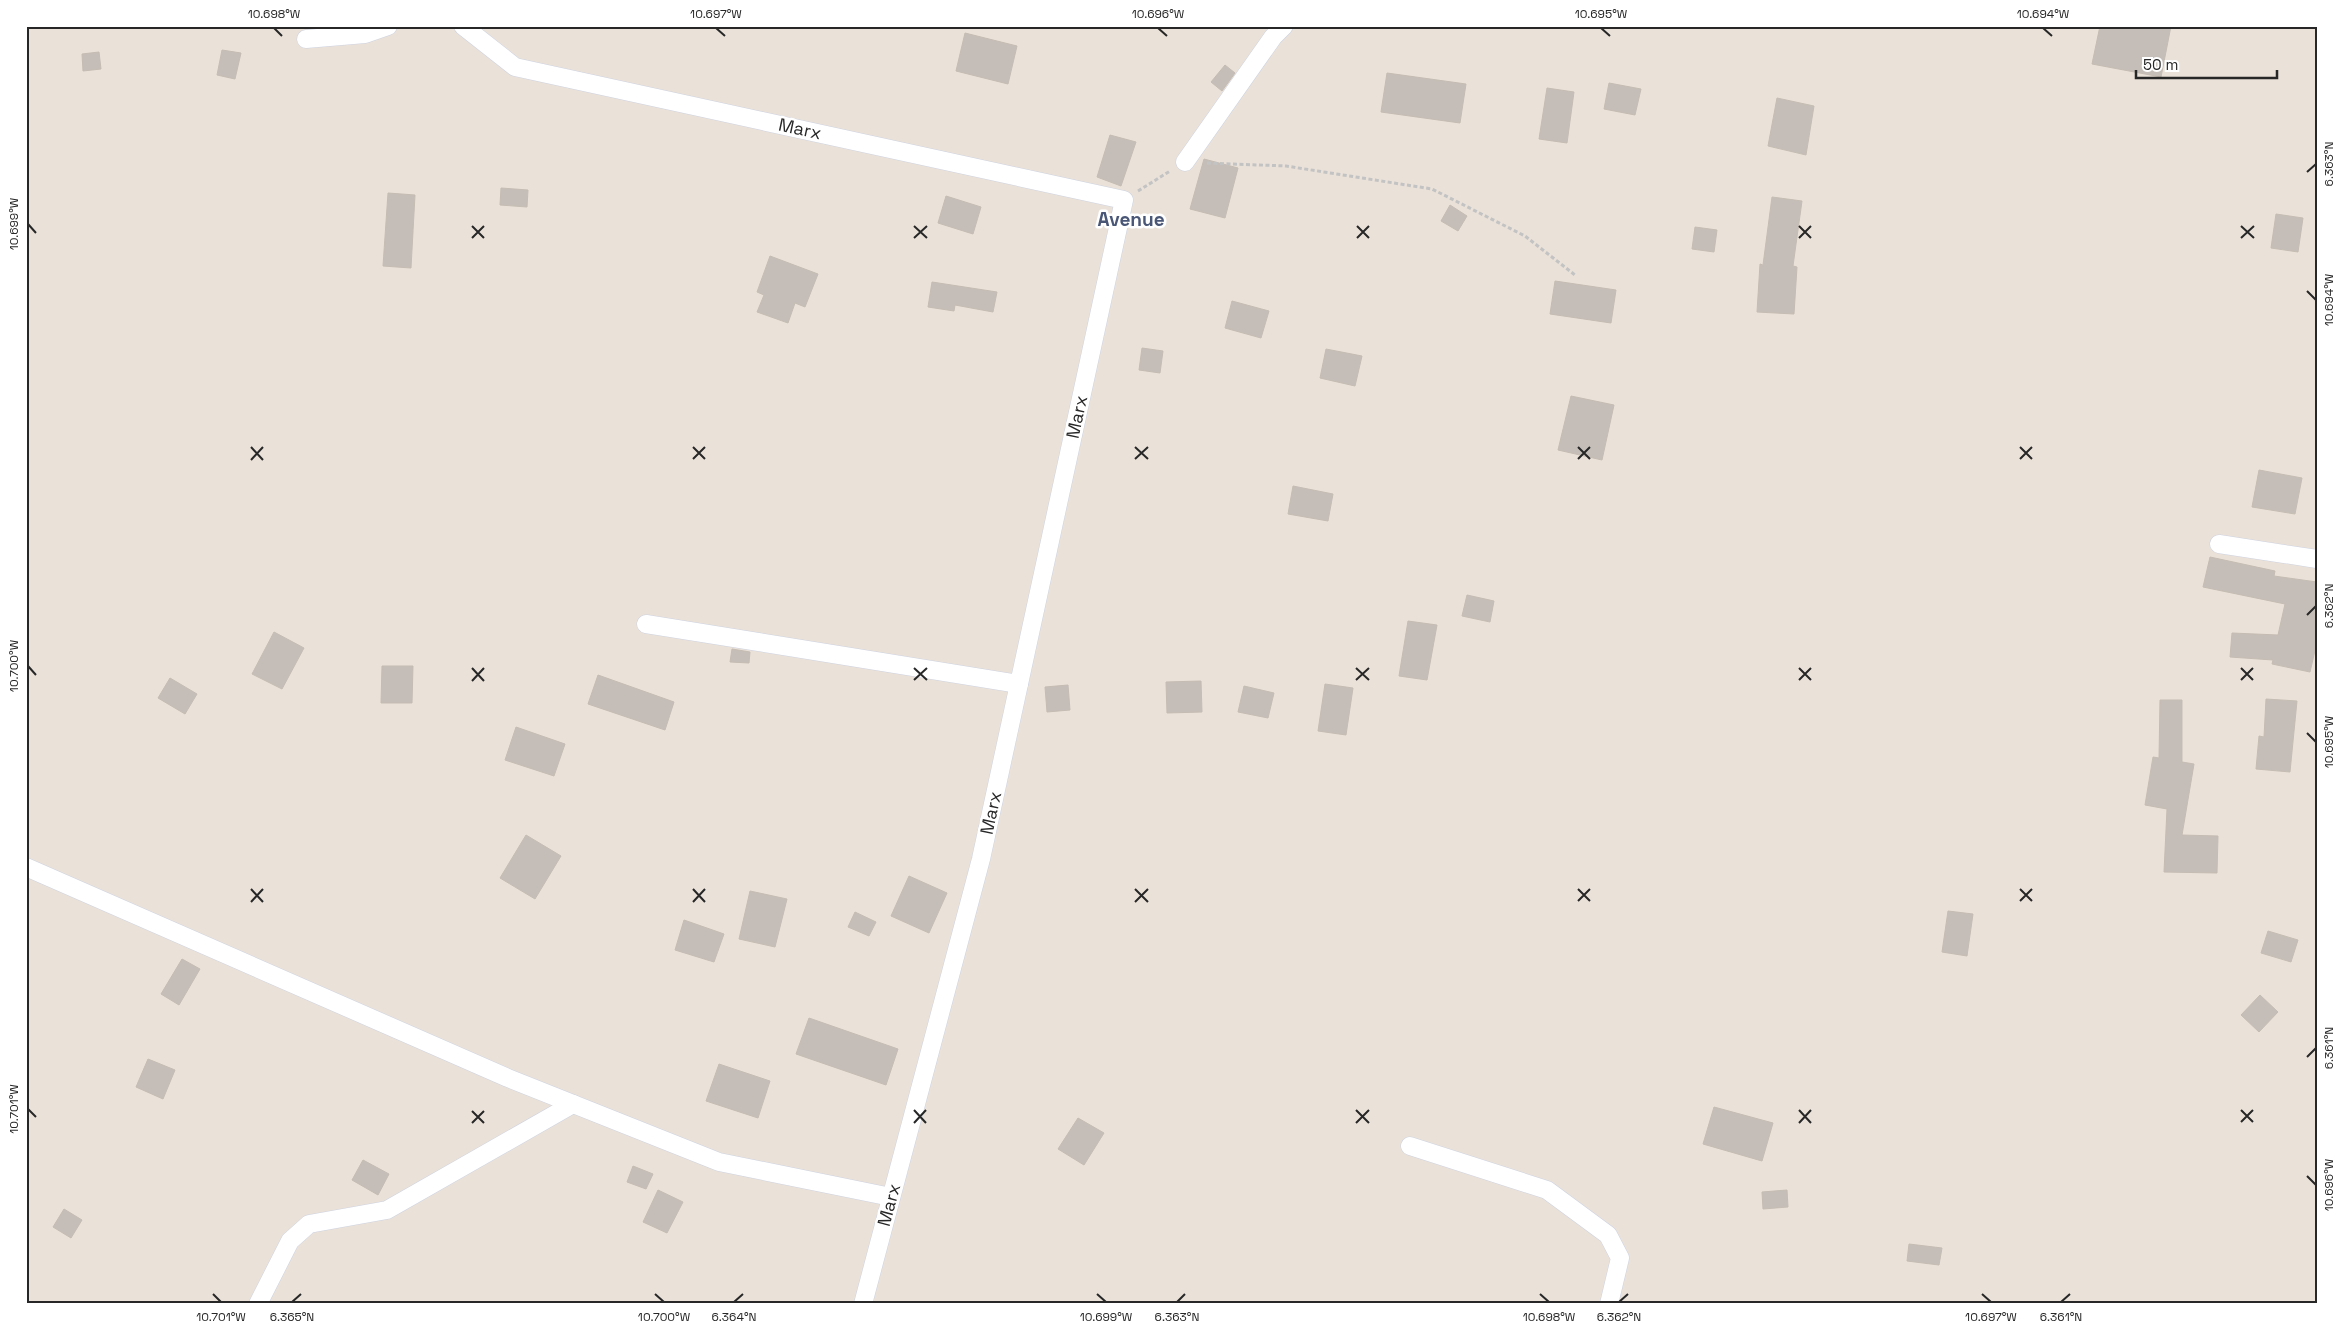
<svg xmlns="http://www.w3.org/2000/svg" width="2343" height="1330" font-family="'Space Grotesk',sans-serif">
<rect width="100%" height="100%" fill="#eae1d9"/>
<g fill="#c5beb8" stroke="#c5bdb3">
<polygon points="2100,26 2171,26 2161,77 2092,64"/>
<polygon points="965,33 1017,46 1008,84 956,71"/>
<polygon points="222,50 241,53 235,79 217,75"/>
<polygon points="99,52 101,69 83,71 82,54"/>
<polygon points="1225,65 1235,73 1222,91 1211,82"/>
<polygon points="1387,73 1466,84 1460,123 1381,112"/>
<polygon points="1609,83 1641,89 1635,115 1604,109"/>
<polygon points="1547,88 1574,92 1567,143 1539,139"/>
<polygon points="1777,98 1814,106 1806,155 1768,146"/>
<polygon points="1110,135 1136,142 1121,186 1097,177"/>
<polygon points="1204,159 1238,168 1225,218 1190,209"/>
<polygon points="501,188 528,190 527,207 500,205"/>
<polygon points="388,193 415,195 411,268 383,266"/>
<polygon points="946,196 981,207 973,234 938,223"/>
<polygon points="1772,197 1802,201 1793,266 1797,267 1794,314 1757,312 1760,264 1763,265"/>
<polygon points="1450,205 1467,216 1458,231 1441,221"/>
<polygon points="2276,214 2303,218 2298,252 2271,248"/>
<polygon points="1695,227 1717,230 1714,252 1692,249"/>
<polygon points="770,256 818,274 805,307 795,303 788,323 757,312 764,295 757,292"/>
<polygon points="1555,281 1616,290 1611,323 1550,314"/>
<polygon points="932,282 997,292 993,312 955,305 954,311 928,307"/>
<polygon points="1232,301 1269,311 1261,338 1225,328"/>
<polygon points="1142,348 1163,351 1160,373 1139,370"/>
<polygon points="1326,349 1362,356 1355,386 1320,378"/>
<polygon points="1571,396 1614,405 1602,460 1558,450"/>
<polygon points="2259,470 2302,478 2295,514 2252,507"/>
<polygon points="1293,486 1333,494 1328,521 1288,514"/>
<polygon points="2210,557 2275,571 2274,576 2317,582 2317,642 2310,672 2272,664 2273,660 2230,657 2232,633 2278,635 2285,604 2203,587"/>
<polygon points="1467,595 1494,601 1490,622 1462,616"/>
<polygon points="1408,621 1437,625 1427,680 1399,676"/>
<polygon points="274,632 304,648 282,689 252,674"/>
<polygon points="732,649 750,652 749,663 730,662"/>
<polygon points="382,666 413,666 412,703 381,703"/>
<polygon points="598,675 674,702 665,730 588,704"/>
<polygon points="170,678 197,694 185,714 158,698"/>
<polygon points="1201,681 1202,712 1167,713 1166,682"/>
<polygon points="1325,684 1353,688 1346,735 1318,731"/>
<polygon points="1068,685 1070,710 1047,712 1045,687"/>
<polygon points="1244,686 1274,693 1268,718 1238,712"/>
<polygon points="2266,699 2297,701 2290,772 2256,769 2259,736 2264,737"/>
<polygon points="2160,700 2182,700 2182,762 2194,764 2182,835 2218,836 2217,873 2164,872 2167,809 2145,805 2153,757 2159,758"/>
<polygon points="516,727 565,744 554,776 505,760"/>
<polygon points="526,835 561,856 535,899 500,878"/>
<polygon points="909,876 947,893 929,933 891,916"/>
<polygon points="750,891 787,899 775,947 739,939"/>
<polygon points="1948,911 1973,914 1967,956 1942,952"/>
<polygon points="855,912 876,922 869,936 848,927"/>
<polygon points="684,920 724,934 714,962 675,950"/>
<polygon points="2268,931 2298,940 2291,962 2261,953"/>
<polygon points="182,959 200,969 179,1005 161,994"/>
<polygon points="2260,995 2278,1012 2259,1032 2241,1015"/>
<polygon points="809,1018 898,1049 886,1085 796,1054"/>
<polygon points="148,1059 175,1070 163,1099 136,1087"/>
<polygon points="719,1064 770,1081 758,1118 706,1101"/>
<polygon points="1714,1107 1773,1123 1762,1161 1703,1144"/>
<polygon points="1078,1118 1104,1133 1084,1165 1058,1149"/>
<polygon points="363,1160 389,1174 378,1195 352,1180"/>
<polygon points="633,1166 653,1174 646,1189 627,1182"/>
<polygon points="658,1190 683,1202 667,1233 643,1222"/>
<polygon points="1787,1190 1788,1207 1763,1209 1762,1192"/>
<polygon points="64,1209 82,1220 71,1238 53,1227"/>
<polygon points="1909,1244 1942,1248 1939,1265 1907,1261"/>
</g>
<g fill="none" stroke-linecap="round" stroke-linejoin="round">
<defs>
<g id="street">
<polyline points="463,26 515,67 1124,200 981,859 863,1304"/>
<polyline points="306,39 365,34 388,26"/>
<polyline points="1185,162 1273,37 1284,26"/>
<polyline points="2219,544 2317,559"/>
<polyline points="646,624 1019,684"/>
<polyline points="26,867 508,1078 719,1162 891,1197"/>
<polyline points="1410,1146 1547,1190 1608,1235 1620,1258 1609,1304"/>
<polyline points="258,1304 290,1241 309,1224 387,1210 573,1104"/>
</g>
</defs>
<use href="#street" stroke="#ced3e0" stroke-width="19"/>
<g stroke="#c3c3c3" stroke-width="3" stroke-dasharray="4 2.5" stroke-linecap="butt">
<polyline points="1207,163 1286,166 1432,189 1525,236 1575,275"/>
<polyline points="1138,191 1170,171"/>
</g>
<use href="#street" stroke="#fff" stroke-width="18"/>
</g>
<path fill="none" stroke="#272727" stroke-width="2" d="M274 28 282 36M716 28 725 36M1158 28 1167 36M1601 28 1610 36M2043 28 2052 36M2307 172 2316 164M28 224 36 233M472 226 484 238M914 226 927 238M1357 226 1369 238M1799 226 1811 238M2241 226 2254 238M472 238 484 226M914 238 927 226M1357 238 1369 226M1799 238 1811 226M2241 238 2254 226M2307 291 2316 300M251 447 263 460M693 447 705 459M1135 447 1148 459M1578 447 1590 459M2020 447 2032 459M693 459 705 447M1135 459 1148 447M1578 459 1590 447M2020 459 2032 447M251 460 263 447M2307 615 2316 606M28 666 36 675M472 668 484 681M914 668 927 680M1356 668 1369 680M1799 668 1811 680M2241 668 2253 680M914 680 927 668M1356 680 1369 668M1799 680 1811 668M2241 680 2253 668M472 681 484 668M2307 733 2316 742M251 889 263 902M693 889 705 902M1135 889 1148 902M1578 889 1590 901M2020 889 2032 901M1578 901 1590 889M2020 901 2032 889M251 902 263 889M693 902 705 889M1135 902 1148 889M2307 1057 2316 1048M28 1109 36 1117M914 1110 926 1123M1356 1110 1369 1123M1799 1110 1811 1123M2241 1110 2253 1122M472 1111 484 1123M2241 1122 2253 1110M472 1123 484 1111M914 1123 926 1110M1356 1123 1369 1110M1799 1123 1811 1110M2307 1176 2316 1185M213 1294 221 1302M655 1294 664 1302M1097 1294 1106 1302M1540 1294 1549 1302M1982 1294 1991 1302M292 1302 301 1294M734 1302 743 1294M1177 1302 1185 1294M1619 1302 1628 1294M2061 1302 2070 1294"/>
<g text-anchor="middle" stroke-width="5" stroke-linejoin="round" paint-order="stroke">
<g font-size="18" fill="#272727" stroke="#fff">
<text transform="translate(800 129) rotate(12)" y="6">Marx</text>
<text transform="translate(1077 417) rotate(-78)" y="6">Marx</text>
<text transform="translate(991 813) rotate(-78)" y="6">Marx</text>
<text transform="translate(889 1205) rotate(-75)" y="6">Marx</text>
</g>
<g font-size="19" font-weight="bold" fill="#495676" stroke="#fff">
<text x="1131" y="226">Avenue</text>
</g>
</g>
<rect width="2343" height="1330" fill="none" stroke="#ffffff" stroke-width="55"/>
<path d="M2136 70v8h141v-8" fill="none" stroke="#272727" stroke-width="2.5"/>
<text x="2143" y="70" font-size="15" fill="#272727" stroke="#ffffff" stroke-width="4" paint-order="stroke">50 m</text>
<rect x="28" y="28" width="2288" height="1274" fill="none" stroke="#272727" stroke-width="2"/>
<g font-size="12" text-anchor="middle" fill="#272727">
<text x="274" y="18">10.698°W</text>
<text x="716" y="18">10.697°W</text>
<text x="1158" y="18">10.696°W</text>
<text x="1601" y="18">10.695°W</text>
<text x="2043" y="18">10.694°W</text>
<text transform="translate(2329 164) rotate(-90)" y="4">6.363°N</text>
<text transform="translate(14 224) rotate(-90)" y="4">10.699°W</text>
<text transform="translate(2329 300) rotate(-90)" y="4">10.694°W</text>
<text transform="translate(2329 606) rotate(-90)" y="4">6.362°N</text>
<text transform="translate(14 666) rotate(-90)" y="4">10.700°W</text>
<text transform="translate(2329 742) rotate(-90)" y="4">10.695°W</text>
<text transform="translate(2329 1048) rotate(-90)" y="4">6.361°N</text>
<text transform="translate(14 1109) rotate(-90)" y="4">10.701°W</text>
<text transform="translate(2329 1185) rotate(-90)" y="4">10.696°W</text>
<text x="221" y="1321">10.701°W</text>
<text x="292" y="1321">6.365°N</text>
<text x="664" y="1321">10.700°W</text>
<text x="734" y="1321">6.364°N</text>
<text x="1106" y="1321">10.699°W</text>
<text x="1177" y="1321">6.363°N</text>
<text x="1549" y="1321">10.698°W</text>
<text x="1619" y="1321">6.362°N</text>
<text x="1991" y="1321">10.697°W</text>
<text x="2061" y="1321">6.361°N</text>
</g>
</svg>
